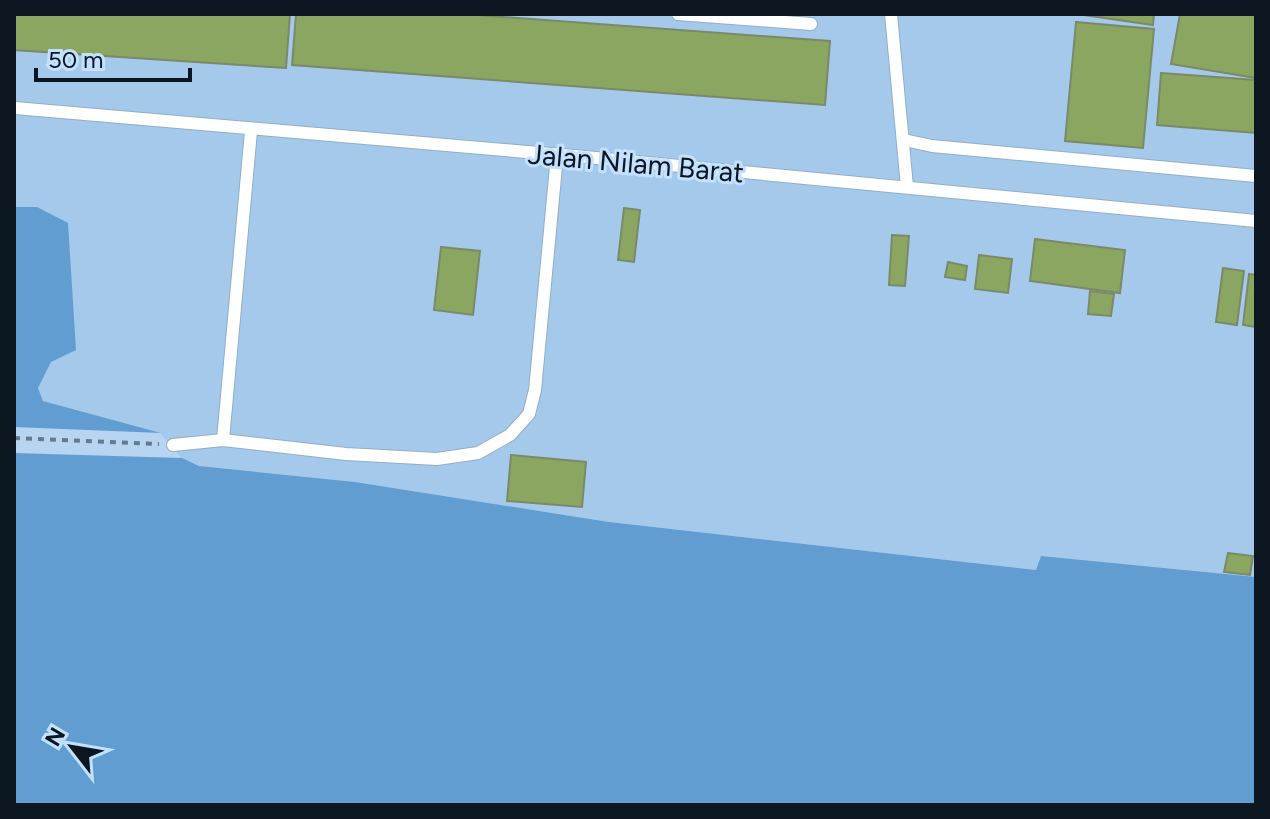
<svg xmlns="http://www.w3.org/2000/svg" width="1270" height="819" font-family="Figtree,sans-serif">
<rect width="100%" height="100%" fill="#b7d4f0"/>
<polygon fill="#a5c9ea" points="14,14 1256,14 1256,577 1041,556 1036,570 609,522 355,482 199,466 182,458 161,433 43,401 38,388 51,361 37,207 14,207"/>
<polygon fill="#629dd1" points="14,207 37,207 68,223 76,350 51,362 38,388 43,401 161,433 182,458 199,466 355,482 609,522 1036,570 1041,556 1256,577 1256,805 14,805"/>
<polygon fill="#b7d4f0" points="14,427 161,433 182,458 14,453"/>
<g fill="#8aa661" stroke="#7b8968" stroke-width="2">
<polygon points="14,14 290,14 286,68 14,50"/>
<polygon points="296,14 464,14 830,41 825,105 292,65"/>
<polygon points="1077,14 1154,14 1153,25"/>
<polygon points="1180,14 1256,14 1256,78 1171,64"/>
<polygon points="1076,22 1154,29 1143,148 1065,141"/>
<polygon points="1161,73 1256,80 1256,133 1157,125"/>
<polygon points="624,208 640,210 634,262 618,260"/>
<polygon points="892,235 909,236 905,286 889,285"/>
<polygon points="1035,239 1125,250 1120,293 1030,281"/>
<polygon points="441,247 480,251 473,315 434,310"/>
<polygon points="979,255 1012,259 1008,293 975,289"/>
<polygon points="948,262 967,266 965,280 945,277"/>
<polygon points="1223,268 1244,271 1237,325 1216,322"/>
<polygon points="1249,274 1256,275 1256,327 1243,325"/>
<polygon points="1090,291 1114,294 1111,316 1088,314"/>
<polygon points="511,455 586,462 582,507 507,501"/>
<polygon points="1228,553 1253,556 1250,575 1224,572"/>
</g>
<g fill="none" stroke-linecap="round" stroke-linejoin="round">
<defs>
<g id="lane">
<polyline points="678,14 811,24"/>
<polyline points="891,14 907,187"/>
<polyline points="15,108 585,157 1256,221"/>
<polyline points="904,140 932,146 1256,176"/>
<polyline points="223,440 251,131"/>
<polyline points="173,445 223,440 346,454 437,459 478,453 510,435 529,414 535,390 557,156"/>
</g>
</defs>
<use href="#lane" stroke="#91aec8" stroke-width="14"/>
<polyline stroke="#667a8e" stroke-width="4" stroke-dasharray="6 6" stroke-linecap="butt" points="14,438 159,444"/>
<use href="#lane" stroke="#fff" stroke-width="12"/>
</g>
<g text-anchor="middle" stroke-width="6" stroke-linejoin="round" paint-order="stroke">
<g font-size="28" fill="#0b1620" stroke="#c3e1fe">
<text transform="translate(636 163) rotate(5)" y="10">Jalan Nilam Barat</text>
</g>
</g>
<rect width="1270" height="819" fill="none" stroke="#0b1620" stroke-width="32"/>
<g transform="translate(72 747) rotate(301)" stroke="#c3e1fe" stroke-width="6" paint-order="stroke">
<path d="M0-6L14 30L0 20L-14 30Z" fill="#0b1620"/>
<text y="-12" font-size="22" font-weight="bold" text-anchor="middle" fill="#0b1620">N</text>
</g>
<path d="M36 68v12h154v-12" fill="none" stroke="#0b1620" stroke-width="4"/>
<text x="48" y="68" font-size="24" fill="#0b1620" stroke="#c3e1fe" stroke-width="6" paint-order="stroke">50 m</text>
</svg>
